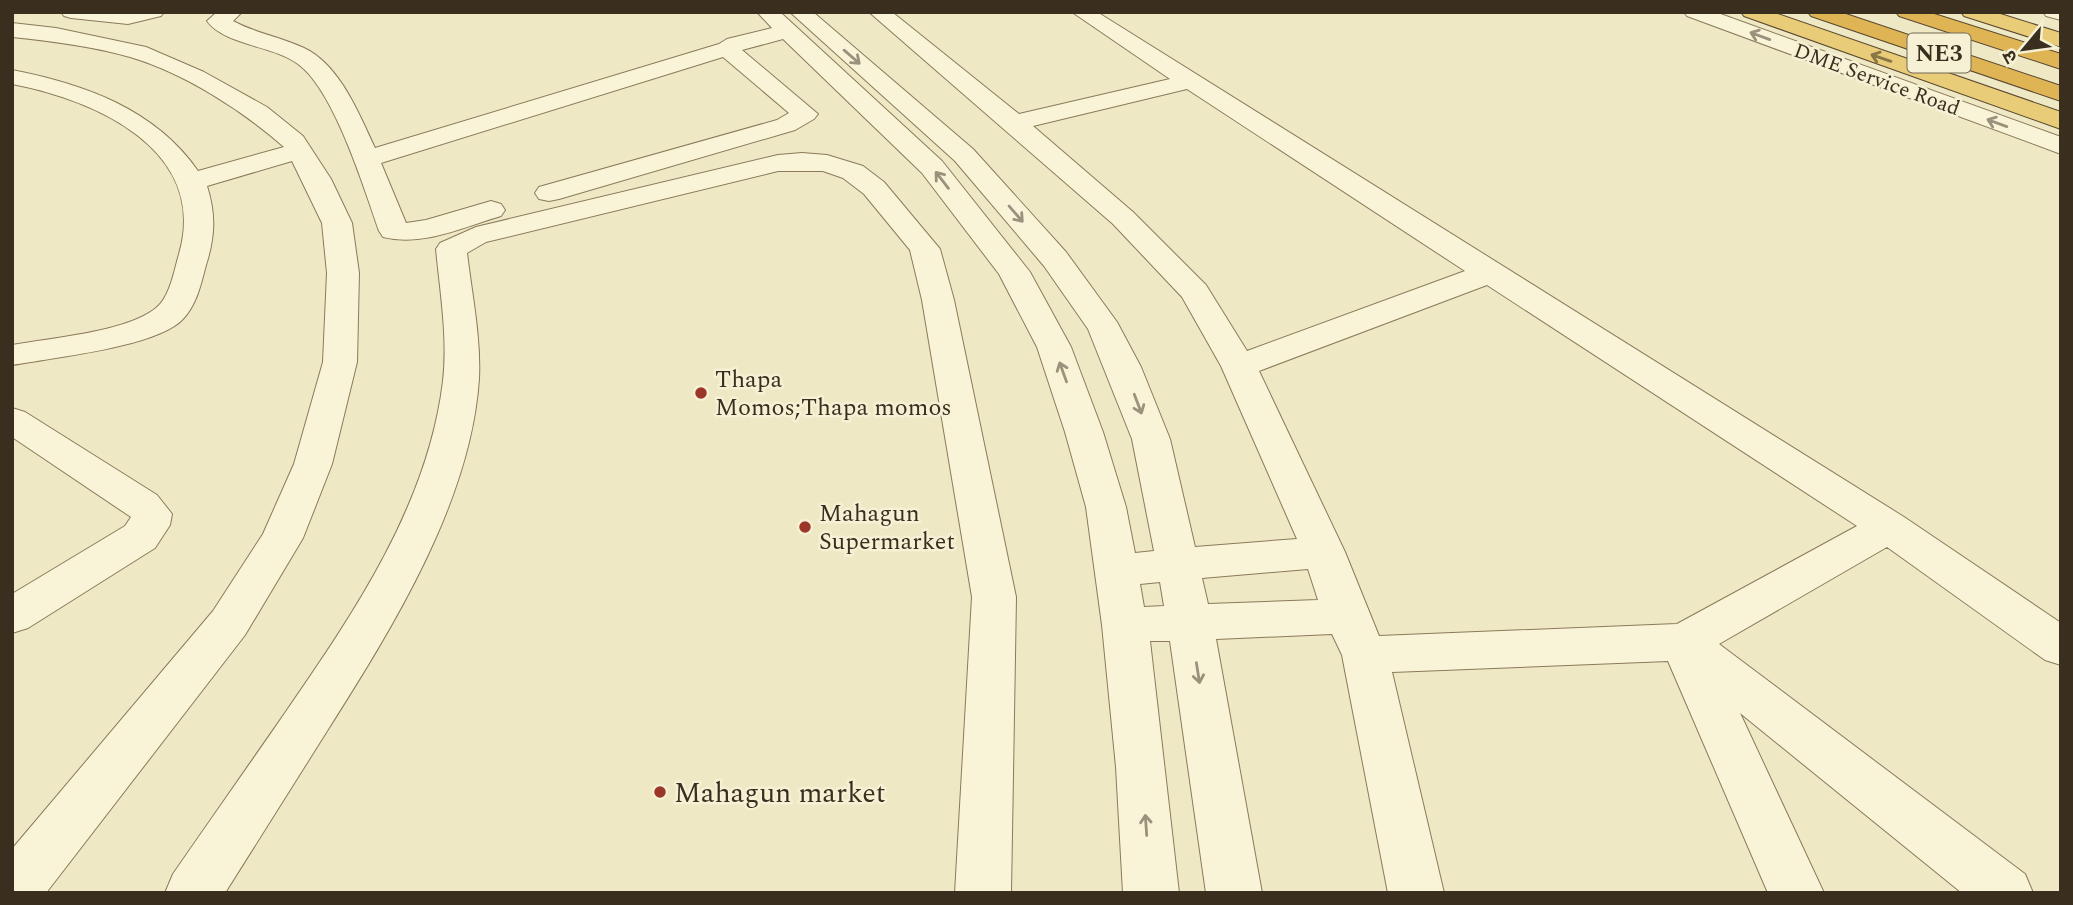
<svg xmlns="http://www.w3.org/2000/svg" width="2073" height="905" font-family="Spectral,'Noto Sans Devanagari',serif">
<rect width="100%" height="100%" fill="#efe8c5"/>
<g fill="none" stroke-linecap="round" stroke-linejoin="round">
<defs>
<g id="minor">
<polygon points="61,12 164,12 161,16 128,24 71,18 64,16"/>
<path d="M217 12H242L233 21C255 33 281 37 304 48 340 65 359 114 375 148L719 44 727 39 772 28 757 12H780L942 161 1030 272 1071 347 1103 432 1126 507 1135 553 1154 551 1132 439 1088 329 1044 266 955 161 790 12H813L973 149 1066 252 1117 322 1141 367 1170 439 1195 547 1297 539 1221 366 1182 297 1113 224 869 12H892L1019 114 1170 79 1072 12H1097L1904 517 2061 623V665L2045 660 1887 547 1719 644 2025 874 2033 893H1962L1740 713 1824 893H1768L1668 661 1392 672 1444 893H1388L1342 655 1332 634 1216 639 1262 893H1206L1170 641H1150L1179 893H1123L1116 767 1102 625 1086 507 1065 432 1037 347 999 274 922 173 783 39 742 50 818 114 814 119 795 130 559 199 549 201 539 199 535 193 539 187 777 120 789 113 723 57 381 163 406 223 426 220 491 201 501 204 505 210 501 216C463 227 423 247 383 237L379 231C364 188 334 90 298 64 275 46 224 45 207 21ZM1187 89 1465 271 1247 351 1206 285 1133 212 1033 126ZM1487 285 1857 526 1677 624 1379 636 1345 552 1259 371ZM1308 569 1318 600 1208 604 1202 578ZM1160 582 1164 606 1144 607 1140 584Z"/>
<path d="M12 23 56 28 146 47 204 72 267 107 303 136 331 179 352 223 359 273 357 362 332 464 303 538 245 635 46 893H12V849L213 611 263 534 294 464 323 362 327 273 322 223 292 161 207 186C216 214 215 237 206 265 201 284 197 304 183 319 157 347 51 358 12 365V345C50 338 127 332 156 308 170 297 174 271 179 254 209 150 96 100 12 84V70C84 84 155 109 198 171L284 147C242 110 184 73 130 57 92 46 51 41 12 37Z"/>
<path d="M802 153 827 155 863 166 884 182 940 249 954 300 1016 597 1011 893H955L972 597 922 300 910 250 864 194 843 178 823 171H778L486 242 467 253C472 295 481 337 479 379 471 502 391 630 327 731 293 785 259 839 225 893H165L173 874C210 820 248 767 285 713 354 613 428 505 443 381 448 337 440 292 436 249L440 243 476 227 778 155Z"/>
<polygon points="12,408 25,412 157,495 172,514 170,525 155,548 28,628 12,633 12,594 125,526 131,517 12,437"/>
</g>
<g id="tertiary">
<polygon points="1684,12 1715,12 2061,137 2061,154 1687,16"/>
<polygon points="2043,12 2061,12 2061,20 2046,16"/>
</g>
<g id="trunk">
<polygon points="1741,12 1772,12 2061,112 2061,129 1744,16"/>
<polygon points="1961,12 1994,12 2061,33 2061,47 1964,16"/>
</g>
<g id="motorway">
<polygon points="1808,12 1840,12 2061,86 2061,101 1811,16"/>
<polygon points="1896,12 1928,12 2061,54 2061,69 1899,16"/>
</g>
</defs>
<use href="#minor" stroke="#8a7a5a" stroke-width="2"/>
<use href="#tertiary" stroke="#8a7a5a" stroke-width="2"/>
<use href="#trunk" stroke="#58472f" stroke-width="2"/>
<use href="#motorway" stroke="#58472f" stroke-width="2"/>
<use href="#minor" fill="#f9f4d8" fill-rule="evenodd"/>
<use href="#tertiary" fill="#f9f4d8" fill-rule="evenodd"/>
<use href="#trunk" fill="#e9cc78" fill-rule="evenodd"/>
<use href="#motorway" fill="#dfb454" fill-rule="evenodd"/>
</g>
<defs><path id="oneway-shaft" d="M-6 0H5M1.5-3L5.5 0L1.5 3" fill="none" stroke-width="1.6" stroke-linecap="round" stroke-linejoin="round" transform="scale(1.75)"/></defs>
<g stroke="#9a927c">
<use href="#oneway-shaft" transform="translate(1760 36) rotate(-160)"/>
<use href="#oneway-shaft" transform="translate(852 57) rotate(41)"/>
<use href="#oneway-shaft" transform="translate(1997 123) rotate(-160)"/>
<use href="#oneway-shaft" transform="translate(942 180) rotate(-128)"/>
<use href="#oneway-shaft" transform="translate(1016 214) rotate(49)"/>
<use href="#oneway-shaft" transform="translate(1063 372) rotate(-110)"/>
<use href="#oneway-shaft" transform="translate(1138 404) rotate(69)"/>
<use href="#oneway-shaft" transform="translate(1198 673) rotate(81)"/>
<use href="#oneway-shaft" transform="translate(1146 825) rotate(-94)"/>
</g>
<use stroke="#897647" href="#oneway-shaft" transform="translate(1881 58) rotate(-161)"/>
<g fill="#9b3729" stroke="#f6f1d4" stroke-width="2.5">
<circle cx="701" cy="393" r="7"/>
<circle cx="805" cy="527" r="7"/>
<circle cx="660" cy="792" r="7"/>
</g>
<g text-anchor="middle" stroke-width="5" stroke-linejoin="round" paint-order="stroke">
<g font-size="21" fill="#3a2f1f" stroke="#f6f1d4">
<text transform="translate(1877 79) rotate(20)" y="7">DME Service Road</text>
</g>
<rect fill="#f6f1d4" stroke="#726955" stroke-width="2" x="1907.5" y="33.5" width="63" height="39" rx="5"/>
<g font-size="23" font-weight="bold" fill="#3a2f1f">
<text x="1939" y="61">NE3</text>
</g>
<g font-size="24" fill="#3a2f1f" stroke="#f6f1d4" text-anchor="start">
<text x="715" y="387">Thapa<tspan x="715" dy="28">Momos;Thapa momos</tspan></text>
<text x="819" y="521">Mahagun<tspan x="819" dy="28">Supermarket</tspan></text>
</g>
<g font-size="28" fill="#3a2f1f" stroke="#f6f1d4" text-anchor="start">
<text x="674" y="802">Mahagun market</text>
</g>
</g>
<rect width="2073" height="905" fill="none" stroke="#3a2f1f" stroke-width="28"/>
<g transform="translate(2024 49) rotate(241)" stroke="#f6f1d4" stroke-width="5" paint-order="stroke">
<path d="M0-5L12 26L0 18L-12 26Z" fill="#3a2f1f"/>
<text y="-10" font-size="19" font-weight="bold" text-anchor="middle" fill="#3a2f1f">उ</text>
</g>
</svg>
